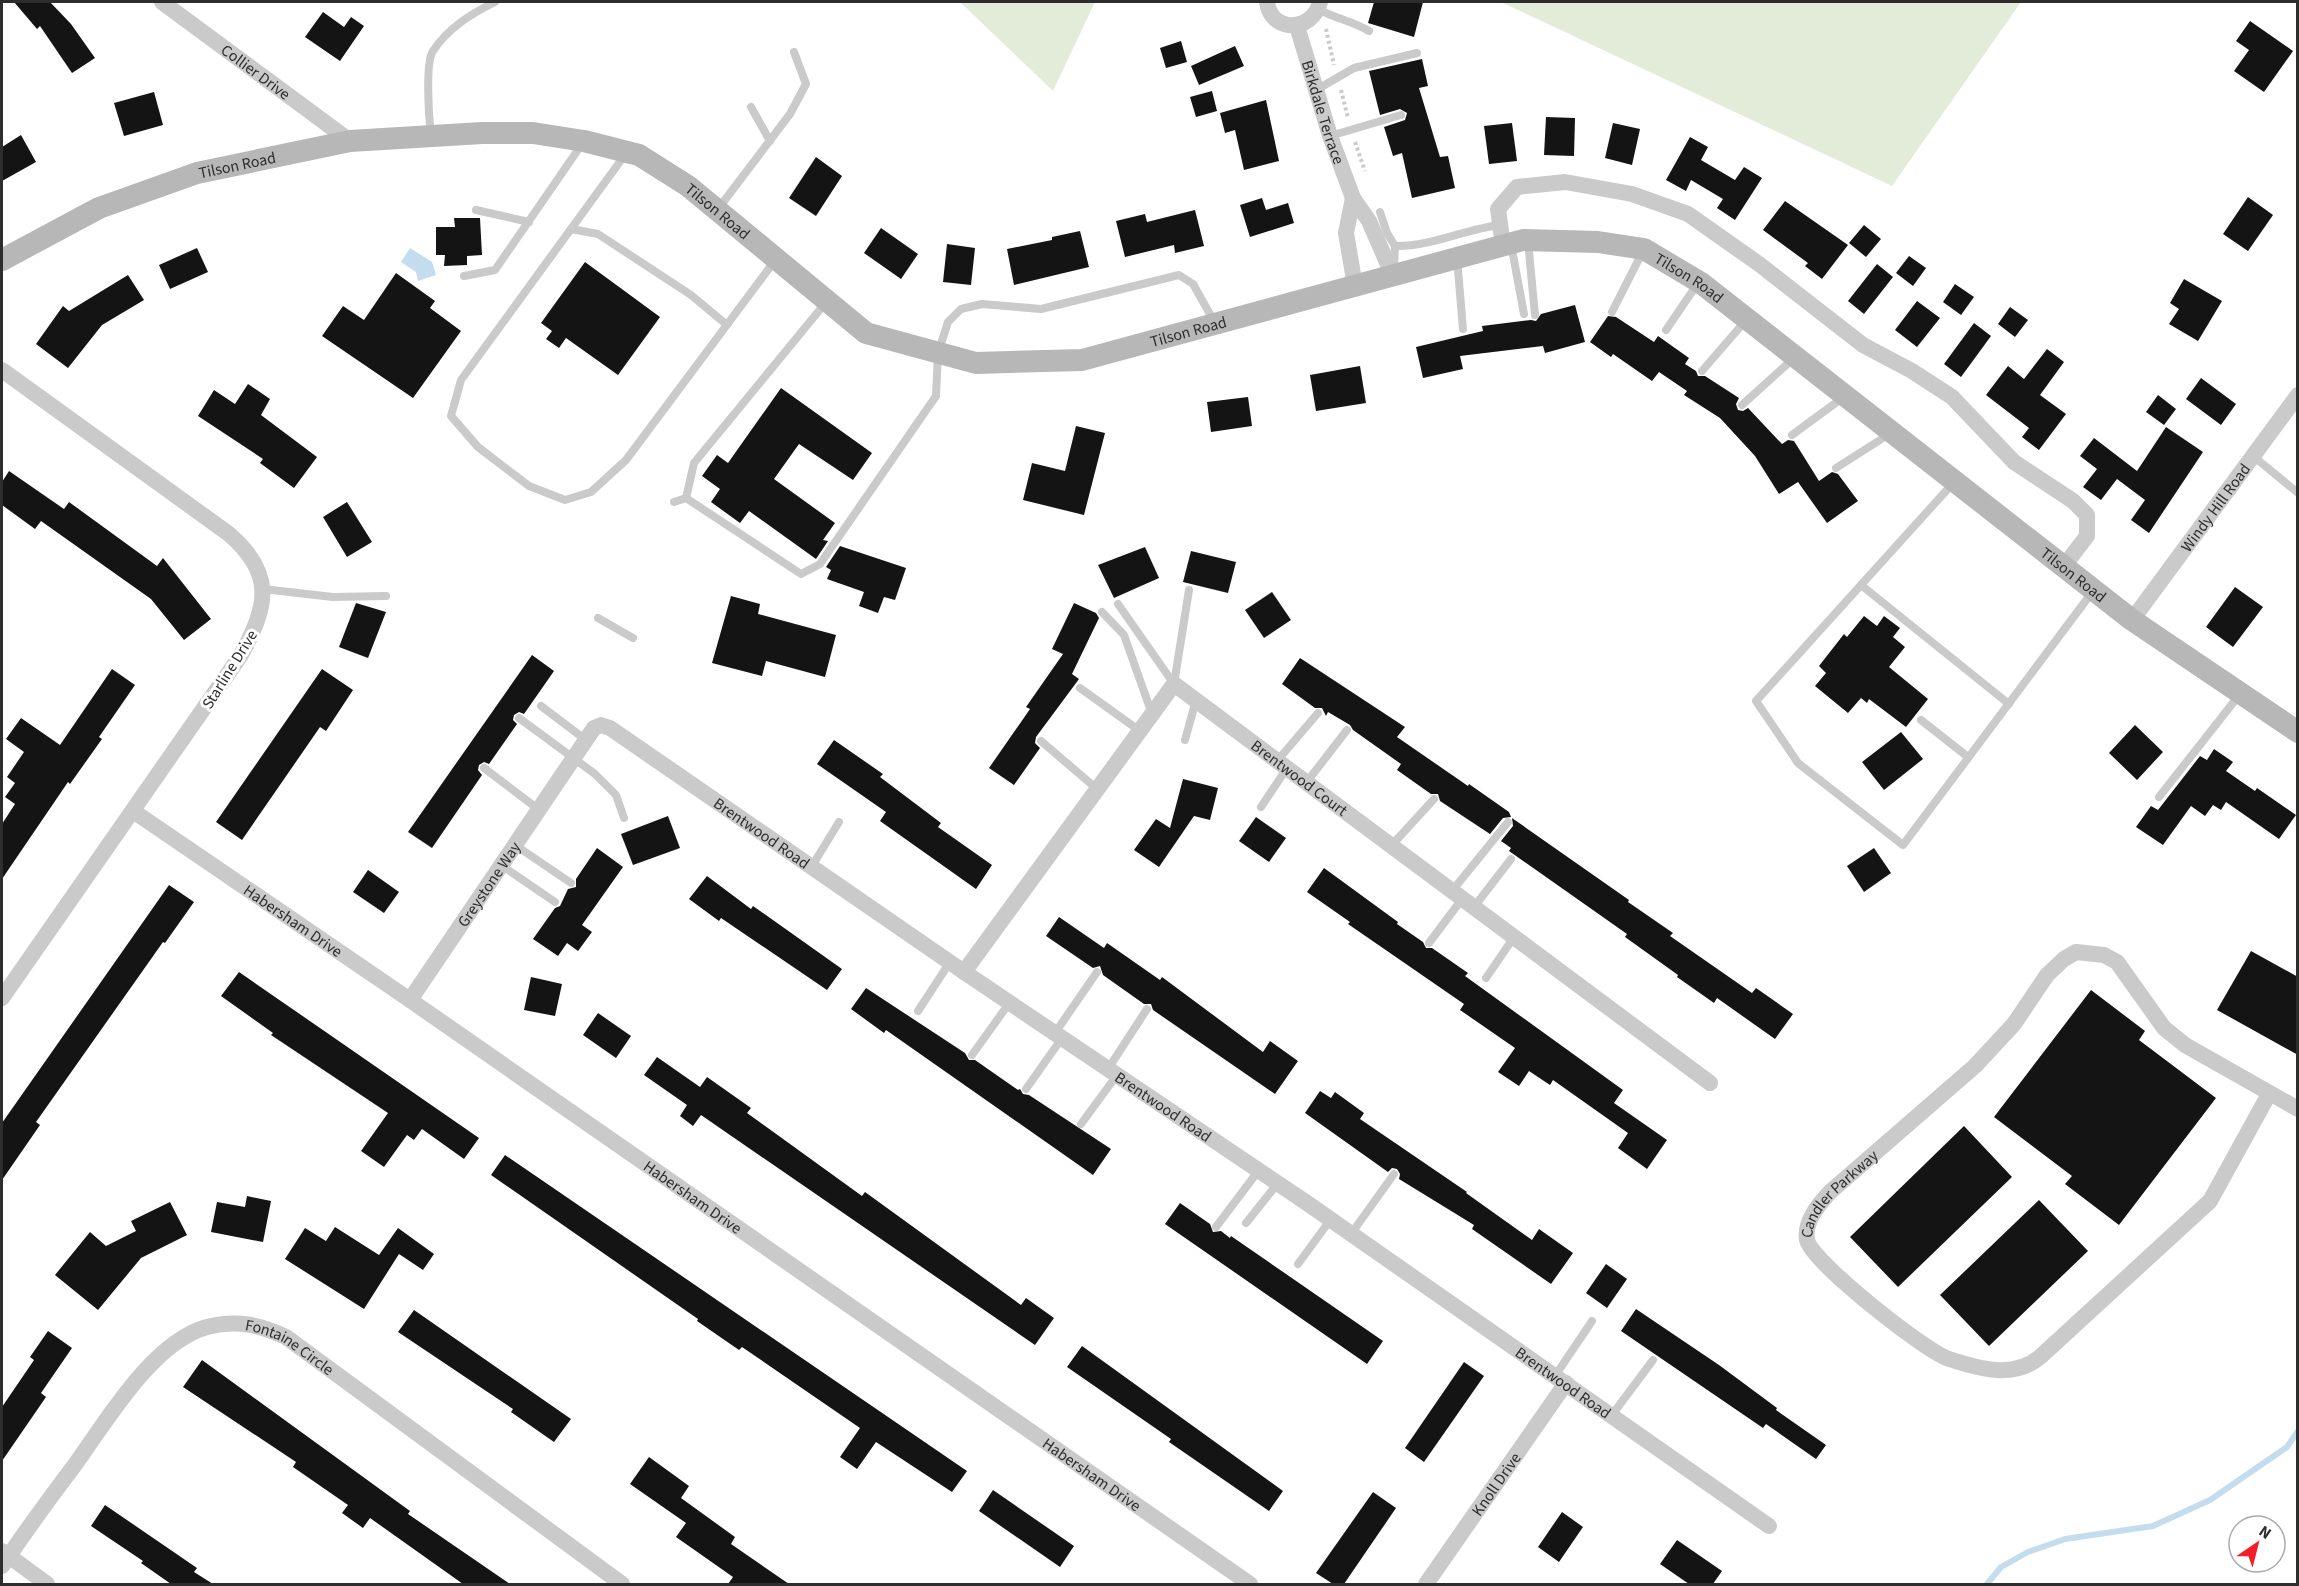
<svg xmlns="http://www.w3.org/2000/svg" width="2299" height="1586" font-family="'Source Sans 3',sans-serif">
<rect width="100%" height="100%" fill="#fff"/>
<g fill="#e3ecd9">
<polygon points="960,2 1095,2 1053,91"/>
<polygon points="1501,2 2021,2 1892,186"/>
</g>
<polygon fill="#c3dcee" points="410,248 432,262 436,275 418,281 416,272 401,262"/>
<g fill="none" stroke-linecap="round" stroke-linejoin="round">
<polyline stroke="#c3dcee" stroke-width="6" points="1987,1584 2001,1567 2028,1552 2065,1539 2153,1526 2210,1500 2287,1447 2298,1431"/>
</g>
<g fill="#141414">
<polygon points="14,2 50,2 71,24 95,58 72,73 40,26 37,29"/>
<polygon points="1374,2 1423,2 1414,37 1368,23"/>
<polygon points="323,12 344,27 351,17 364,26 340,61 305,37"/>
<polygon points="2250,21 2293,51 2264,92 2234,71 2249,50 2236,41"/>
<polygon points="1181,41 1187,62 1166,68 1160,48"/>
<polygon points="1235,46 1244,66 1199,85 1191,66"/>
<polygon points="1422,59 1428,86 1419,88 1440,157 1448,156 1455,188 1412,198 1402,153 1393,156 1384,127 1405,120 1407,113 1400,109 1380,115 1369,71"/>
<polygon points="1212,91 1217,111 1196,117 1190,97"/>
<polygon points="154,92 163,125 124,136 114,103"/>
<polygon points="1266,100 1279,161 1244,170 1235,130 1225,133 1220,113"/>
<polygon points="1546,117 1575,118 1574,156 1544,155"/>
<polygon points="1512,123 1517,161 1489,164 1484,126"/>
<polygon points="1613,123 1640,129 1632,165 1605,158"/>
<polygon points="21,135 36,162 2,181 2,147"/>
<polygon points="1690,137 1708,147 1701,160 1735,180 1744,167 1762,178 1735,220 1717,208 1723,199 1691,180 1686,191 1666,180"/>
<polygon points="816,157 842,176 816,216 789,198"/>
<polygon points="2248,197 2273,215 2248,251 2223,234"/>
<polygon points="1262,198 1266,210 1288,203 1294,223 1250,237 1240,205"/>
<polygon points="1785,201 1848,245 1822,279 1805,266 1808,263 1763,230"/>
<polygon points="1195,210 1204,246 1175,253 1174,245 1125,257 1116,221 1145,214 1147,222"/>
<polygon points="454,218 480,218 482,255 467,256 467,265 444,266 445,255 436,255 436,227 455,227"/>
<polygon points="1864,225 1881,239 1866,257 1849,243"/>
<polygon points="881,228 918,254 901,279 864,253"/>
<polygon points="1080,231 1089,267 1014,285 1007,249 1052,240 1052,237"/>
<polygon points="947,244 975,248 971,285 943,282"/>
<polygon points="197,248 208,272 170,289 159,265"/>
<polygon points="1909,256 1926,268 1913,286 1896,273"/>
<polygon points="585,262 660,317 618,375 566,338 559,348 546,339 552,331 541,323"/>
<polygon points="1877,264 1893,277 1864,314 1848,301"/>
<polygon points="396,273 435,301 430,308 461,331 413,398 322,336 343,306 364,320"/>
<polygon points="128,275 144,300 102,325 68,368 36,344 63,306 69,311"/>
<polygon points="2184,279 2222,301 2198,341 2169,324 2179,309 2170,303"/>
<polygon points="1955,284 1974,297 1961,315 1943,302"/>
<polygon points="1917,301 1940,318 1917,347 1895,330"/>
<polygon points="1575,305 1585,342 1545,353 1543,346 1460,356 1463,369 1423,378 1416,347 1483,331 1482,326 1531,320 1536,321 1541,314"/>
<polygon points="2010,307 2028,320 2015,337 1998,324"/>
<polygon points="1608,316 1616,317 1654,342 1658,336 1689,358 1685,364 1696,371 1698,376 1705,376 1739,398 1736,404 1738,410 1743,411 1748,408 1782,444 1788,440 1794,441 1819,481 1832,472 1838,474 1858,501 1827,523 1798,482 1779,494 1755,456 1720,418 1684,395 1687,391 1659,372 1652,381 1613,354 1611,357 1590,342"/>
<polygon points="1974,323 1991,336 1961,377 1944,364"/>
<polygon points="2047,349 2064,362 2040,395 2066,414 2039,450 2022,437 2029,428 1986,395 2008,366 2024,379"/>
<polygon points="1360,366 1366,403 1316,411 1310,375"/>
<polygon points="2201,378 2236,404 2221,425 2186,399"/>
<polygon points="248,384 270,399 261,415 317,457 294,488 260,463 263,459 198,416 214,390 235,404"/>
<polygon points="781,388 872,453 853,480 799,444 774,479 835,523 823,540 828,541 816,559 749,511 740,523 711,502 720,489 702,476 717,455 728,463"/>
<polygon points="2158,395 2176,409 2164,425 2146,412"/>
<polygon points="1248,397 1252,426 1211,432 1207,402"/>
<polygon points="1076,426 1105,433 1084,515 1023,500 1032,463 1065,471"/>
<polygon points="2166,427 2203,452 2149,533 2131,520 2145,500 2117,479 2101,500 2083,487 2097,469 2080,456 2094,438 2137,471"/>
<polygon points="9,471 64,509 69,502 157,566 163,558 211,619 184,640 151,599 41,521 35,529 2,505 2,482"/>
<polygon points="347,502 372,542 347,557 323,517"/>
<polygon points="840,546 906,568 895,600 884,597 878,613 859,606 864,592 827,579 831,570 826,567"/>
<polygon points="1145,547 1159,578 1114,598 1098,565"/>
<polygon points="1191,551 1236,562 1228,593 1183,582"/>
<polygon points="2235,587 2263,607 2233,647 2206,627"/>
<polygon points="1272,592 1291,620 1264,638 1245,610"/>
<polygon points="731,596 760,604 758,614 836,635 825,677 766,661 762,676 712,663"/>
<polygon points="356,603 386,612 368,658 339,647"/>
<polygon points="1074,603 1096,613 1099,618 1072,674 1079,679 1036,737 1035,743 1040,748 1014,785 989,768 1030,709 1026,707 1063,654 1052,649"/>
<polygon points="1864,616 1877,626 1884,616 1900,628 1893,637 1905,647 1889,667 1928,699 1906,727 1869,699 1867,703 1861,698 1848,713 1815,686 1826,673 1819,666 1844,634 1847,637"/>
<polygon points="532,655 554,671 524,714 519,712 514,715 513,720 517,724 489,764 484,762 479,765 478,770 482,775 432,848 408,832"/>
<polygon points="1300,658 1405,727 1397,737 1468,786 1469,784 1509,812 1511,817 1503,818 1490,834 1440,801 1438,794 1431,794 1397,770 1401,764 1353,730 1350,725 1328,712 1326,716 1322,708 1315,708 1282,684"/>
<polygon points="112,669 135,685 99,737 102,739 70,784 68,782 2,879 2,824 15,804 5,797 15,783 7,777 24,752 6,739 21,718 60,745"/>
<polygon points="322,669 353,690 326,731 320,727 242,840 216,822"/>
<polygon points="2135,725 2163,752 2137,780 2109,753"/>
<polygon points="1901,732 1923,759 1884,790 1862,762"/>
<polygon points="834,740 883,774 880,777 941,823 938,827 992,865 976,889 880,821 886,812 817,764"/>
<polygon points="2214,749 2233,762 2226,771 2255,791 2257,788 2296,815 2279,839 2226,802 2221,810 2213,805 2205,816 2191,806 2163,845 2136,827 2151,806 2158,810 2200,756 2207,760"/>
<polygon points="1183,779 1218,788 1210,820 1194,816 1159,867 1134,850 1156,819 1170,828"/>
<polygon points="668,816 680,848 633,865 621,834"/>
<polygon points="1256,817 1286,838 1269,862 1239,841"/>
<polygon points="1512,818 1629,900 1628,902 1673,933 1670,936 1752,993 1756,988 1793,1014 1775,1039 1717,998 1714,1003 1677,977 1678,975 1625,937 1627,934 1509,851 1511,848 1501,841 1513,826"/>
<polygon points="597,848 623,867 582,925 592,932 578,951 567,943 558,956 533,939 555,908 560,906 568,889 576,887 576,879"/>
<polygon points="1874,848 1891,873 1864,892 1847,866"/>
<polygon points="1324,868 1398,922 1397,924 1423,942 1426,948 1432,948 1468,973 1465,976 1623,1090 1614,1103 1667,1140 1647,1169 1618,1148 1628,1133 1553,1080 1550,1085 1529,1071 1519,1086 1498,1072 1515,1048 1460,1010 1464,1004 1348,924 1350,922 1307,892"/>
<polygon points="368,870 399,892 384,913 353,892"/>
<polygon points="707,876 751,909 753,906 842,969 827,990 721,918 719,921 689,899"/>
<polygon points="169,885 194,902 165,943 163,942 36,1122 40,1125 2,1180 2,1123"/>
<polygon points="1059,917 1104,948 1107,943 1160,980 1162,977 1263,1052 1270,1041 1298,1061 1275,1094 1153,1010 1151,1004 1144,1004 1103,975 1100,966 1093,968 1046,936"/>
<polygon points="2251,951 2298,977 2298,1055 2217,1010"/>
<polygon points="239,972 479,1138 464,1159 422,1129 414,1140 407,1135 384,1167 361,1151 388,1113 271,1035 273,1033 221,996"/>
<polygon points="531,977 562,984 555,1016 524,1010"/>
<polygon points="866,988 965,1053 969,1060 975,1060 1018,1090 1020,1089 1023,1094 1029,1095 1111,1149 1093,1175 886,1030 884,1033 851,1009"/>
<polygon points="2091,990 2145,1031 2139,1040 2216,1098 2119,1225 2065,1184 2072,1176 1994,1117"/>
<polygon points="598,1013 631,1036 616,1058 583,1035"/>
<polygon points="657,1057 700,1087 707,1077 751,1108 747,1113 862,1196 865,1192 1021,1305 1026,1298 1054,1318 1035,1345 701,1115 693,1126 680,1116 687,1105 644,1075"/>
<polygon points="1320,1091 1331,1098 1335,1092 1364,1113 1360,1119 1467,1192 1466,1193 1532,1240 1539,1229 1573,1253 1551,1284 1472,1229 1474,1225 1399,1179 1400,1174 1397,1169 1392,1168 1388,1172 1305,1113"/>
<polygon points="1964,1126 2012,1177 1898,1287 1850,1237"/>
<polygon points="505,1155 967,1471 952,1492 876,1442 857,1469 840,1457 860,1428 742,1347 739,1350 697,1321 698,1319 491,1175"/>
<polygon points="247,1196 271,1201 263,1242 211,1232 217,1202 245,1207"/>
<polygon points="2039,1200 2088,1251 1989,1346 1940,1295"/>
<polygon points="170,1202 187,1235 141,1258 98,1310 55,1275 90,1232 106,1246 136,1231 131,1221"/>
<polygon points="1180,1203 1210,1224 1213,1232 1221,1231 1230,1238 1231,1236 1383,1341 1367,1364 1165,1224"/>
<polygon points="335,1227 379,1255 398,1228 434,1254 423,1270 399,1254 364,1309 285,1259 305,1228 326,1241"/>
<polygon points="1606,1264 1627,1279 1607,1308 1586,1293"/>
<polygon points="1636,1309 1719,1365 1777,1408 1776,1410 1826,1445 1816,1459 1766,1424 1763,1428 1621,1331"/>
<polygon points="414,1310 571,1419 554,1442 511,1412 513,1409 398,1332"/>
<polygon points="48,1331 72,1348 41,1393 46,1397 2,1461 2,1407 34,1360 30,1357"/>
<polygon points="1082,1346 1283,1491 1269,1511 1169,1442 1171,1439 1067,1367"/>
<polygon points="202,1360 410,1511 408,1514 510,1584 463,1584 370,1518 363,1528 342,1513 348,1505 293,1467 296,1462 183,1387"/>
<polygon points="1464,1362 1484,1376 1424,1462 1405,1448"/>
<polygon points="649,1457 689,1486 681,1498 735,1537 731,1544 789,1584 728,1584 733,1577 676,1537 686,1523 630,1484"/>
<polygon points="993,1490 1074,1546 1060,1567 979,1511"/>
<polygon points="1373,1492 1396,1508 1344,1584 1333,1584 1316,1573"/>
<polygon points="105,1505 197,1568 194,1572 213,1584 171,1584 141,1563 143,1561 91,1526"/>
<polygon points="1562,1512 1583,1527 1559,1562 1538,1547"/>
<polygon points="1677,1540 1722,1571 1713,1584 1689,1584 1660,1564"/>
</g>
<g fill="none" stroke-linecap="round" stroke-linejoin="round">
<g stroke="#cacaca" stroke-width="4" stroke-dasharray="3 3" stroke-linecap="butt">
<polyline points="1326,29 1334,65"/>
<polyline points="1341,90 1348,118"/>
<polyline points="1355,142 1365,171"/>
</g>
<g stroke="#cacaca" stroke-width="8">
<path d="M1318 9C1336 19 1350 20 1369 31"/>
<polyline points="1316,90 1354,68 1417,53"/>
<polyline points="751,107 770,141"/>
<path d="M431 134C429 119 425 62 433 51 448 28 471 14 495 2"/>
<polyline points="1330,136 1401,115"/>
<polyline points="627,152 461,380 451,416 478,447 529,486 565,500 591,492 626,460 776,259"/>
<polyline points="718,209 790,114 806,84 794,52"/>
<polyline points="476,210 529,222"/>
<polyline points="1380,212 1387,233 1395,246 1394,268"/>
<polyline points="571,229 598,234 691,295 727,325"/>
<polyline points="1528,241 1535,315"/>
<polyline points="1511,244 1524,314"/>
<path d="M1395 246C1430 247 1465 229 1500 225"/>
<polyline points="1457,258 1463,329"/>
<polyline points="464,276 495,270 582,144"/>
<polyline points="827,301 694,463 686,498 801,574 820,564 936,396 938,353 948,322 961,309 982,304 1041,309 1179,275 1193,284 1215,323"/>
<polyline points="1612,312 1643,251"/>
<polyline points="1666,330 1698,283"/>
<polyline points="1702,371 1747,319"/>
<polyline points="1742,405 1795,357"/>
<polyline points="1792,435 1845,396"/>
<polyline points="2253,456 2298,493"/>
<polyline points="1836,468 1891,433"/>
<polyline points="1955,481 1756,701 1798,763 1903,845 2093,591"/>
<polyline points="674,502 686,498"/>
<polyline points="1861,585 2009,704"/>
<polyline points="263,589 333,597 386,596"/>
<polyline points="1118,604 1174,684"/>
<polyline points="1102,612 1124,635 1152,714"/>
<polyline points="598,618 633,638"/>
<polyline points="1174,684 1189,590"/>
<polyline points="1080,688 1140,731"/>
<polyline points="541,706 586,740"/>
<polyline points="519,718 595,774 616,795 624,818"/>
<polyline points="1921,720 1968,757"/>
<polyline points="1185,740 1196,700"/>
<polyline points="1041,741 1097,789"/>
<polyline points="1277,761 1318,713"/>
<polyline points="484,768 538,809"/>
<polyline points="1306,783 1347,730"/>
<polyline points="2159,797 2240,694"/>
<polyline points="1261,807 1287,768"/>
<polyline points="515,845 571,883"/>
<polyline points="1391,846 1434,799"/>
<polyline points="501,865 555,902"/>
<polyline points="812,866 839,822"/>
<polyline points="1452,891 1508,822"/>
<polyline points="1474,907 1511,859"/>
<polyline points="1429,943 1462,899"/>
<polyline points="1486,978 1514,937"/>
<polyline points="918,1011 950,962"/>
<polyline points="1055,1033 1097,972"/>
<polyline points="972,1055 1010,1002"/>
<polyline points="1108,1069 1147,1009"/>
<polyline points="1026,1089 1062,1038"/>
<polyline points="1081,1124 1117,1075"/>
<polyline points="1246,1223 1278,1183"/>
<polyline points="1216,1227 1259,1170"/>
<polyline points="1351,1234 1394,1174"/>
<polyline points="1298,1264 1331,1219"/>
<polyline points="1555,1376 1592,1321"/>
<polyline points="1612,1415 1653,1360"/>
</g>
<g stroke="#cacaca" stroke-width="16">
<path id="s1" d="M162 2 350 141"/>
<path d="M1267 2C1271 34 1313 32 1320 2"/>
<path id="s2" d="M1297 26 1330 136 1353 198 1369 221 1393 276"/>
<polyline points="1353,198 1346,233 1355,286"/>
<polyline points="1503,246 1498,209 1517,187 1565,182 1632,194 1688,214 1759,264 1863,345 1912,371 1952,397 2014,462 2073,501 2087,515 2087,536 2064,566"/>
<path d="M2 370 229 534C275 574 268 605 241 655L2 998"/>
<path id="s3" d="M2132 620 2298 395"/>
<path id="s4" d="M133 811 410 1000 1250 1584"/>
<path id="s5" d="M964 972 1174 684 1710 1083"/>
<path id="s6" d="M410 1000 594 728 601 725 610 728 964 972 1307 1203 1769 1526"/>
<path id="s7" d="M2269 1094 2210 1201 2040 1357C2014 1379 1980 1369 1949 1359 1926 1352 1812 1262 1807 1240 1804 1222 1818 1205 1830 1192L1975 1066 2014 1024 2047 975 2064 959 2076 952 2104 955 2117 962 2164 1028 2185 1045 2298 1109"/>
<polyline points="2,1551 47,1584"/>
<path id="s8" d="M2 1566C25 1532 49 1499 74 1466 106 1422 152 1342 207 1327 236 1319 260 1325 286 1337L622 1584"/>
<path id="s9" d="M1426 1584 1566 1383"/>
</g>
<path stroke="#b7b7b7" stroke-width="22" id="s10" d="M2 260 99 208 197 173 350 141 482 133H533L584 141 639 155 688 186 866 333 976 363 1082 360 1523 240 1598 242 1644 249 1701 283 2132 620 2298 732"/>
</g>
<g text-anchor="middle" stroke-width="6" stroke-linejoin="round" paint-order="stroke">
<g font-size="16" fill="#2d2d2d" stroke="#fff">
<text dy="6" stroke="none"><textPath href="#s1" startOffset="117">Collier Drive</textPath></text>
<text dy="6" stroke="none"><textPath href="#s2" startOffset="90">Birkdale Terrace</textPath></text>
<text dy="6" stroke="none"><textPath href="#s10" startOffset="255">Tilson Road</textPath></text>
<text dy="6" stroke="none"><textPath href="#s10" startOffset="759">Tilson Road</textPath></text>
<text dy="6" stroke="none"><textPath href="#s10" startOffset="1803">Tilson Road</textPath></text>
<text dy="6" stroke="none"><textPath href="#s10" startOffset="1281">Tilson Road</textPath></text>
<text dy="6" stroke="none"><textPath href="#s3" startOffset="140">Windy Hill Road</textPath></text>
<text dy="6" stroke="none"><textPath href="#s10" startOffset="2289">Tilson Road</textPath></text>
<text transform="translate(229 669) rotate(-58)" y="6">Starline Drive</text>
<text dy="6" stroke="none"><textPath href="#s5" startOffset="513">Brentwood Court</textPath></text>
<text dy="6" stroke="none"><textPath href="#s6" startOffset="530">Brentwood Road</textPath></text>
<text dy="6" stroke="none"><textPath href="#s6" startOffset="140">Greystone Way</textPath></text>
<text dy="6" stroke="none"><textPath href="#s4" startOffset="194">Habersham Drive</textPath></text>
<text dy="6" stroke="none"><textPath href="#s6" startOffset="1016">Brentwood Road</textPath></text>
<text dy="6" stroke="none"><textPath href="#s7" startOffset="694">Candler Parkway</textPath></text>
<text dy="6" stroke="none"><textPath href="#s4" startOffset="680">Habersham Drive</textPath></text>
<text dy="6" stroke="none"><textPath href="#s8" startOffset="408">Fontaine Circle</textPath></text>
<text dy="6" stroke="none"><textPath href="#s6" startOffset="1502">Brentwood Road</textPath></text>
<text dy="6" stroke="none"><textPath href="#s4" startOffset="1166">Habersham Drive</textPath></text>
<text dy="6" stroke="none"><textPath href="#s9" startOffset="122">Knoll Drive</textPath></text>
</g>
</g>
<rect width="2299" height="1586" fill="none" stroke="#2d2d2d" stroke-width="6"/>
<g transform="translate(2257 1544) rotate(35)"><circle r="28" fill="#ffffff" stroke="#ababab" stroke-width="1.5"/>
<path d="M0-4.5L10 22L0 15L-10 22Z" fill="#f51e28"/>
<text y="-9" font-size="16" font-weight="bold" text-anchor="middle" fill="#2d2d2d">N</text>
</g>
</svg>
